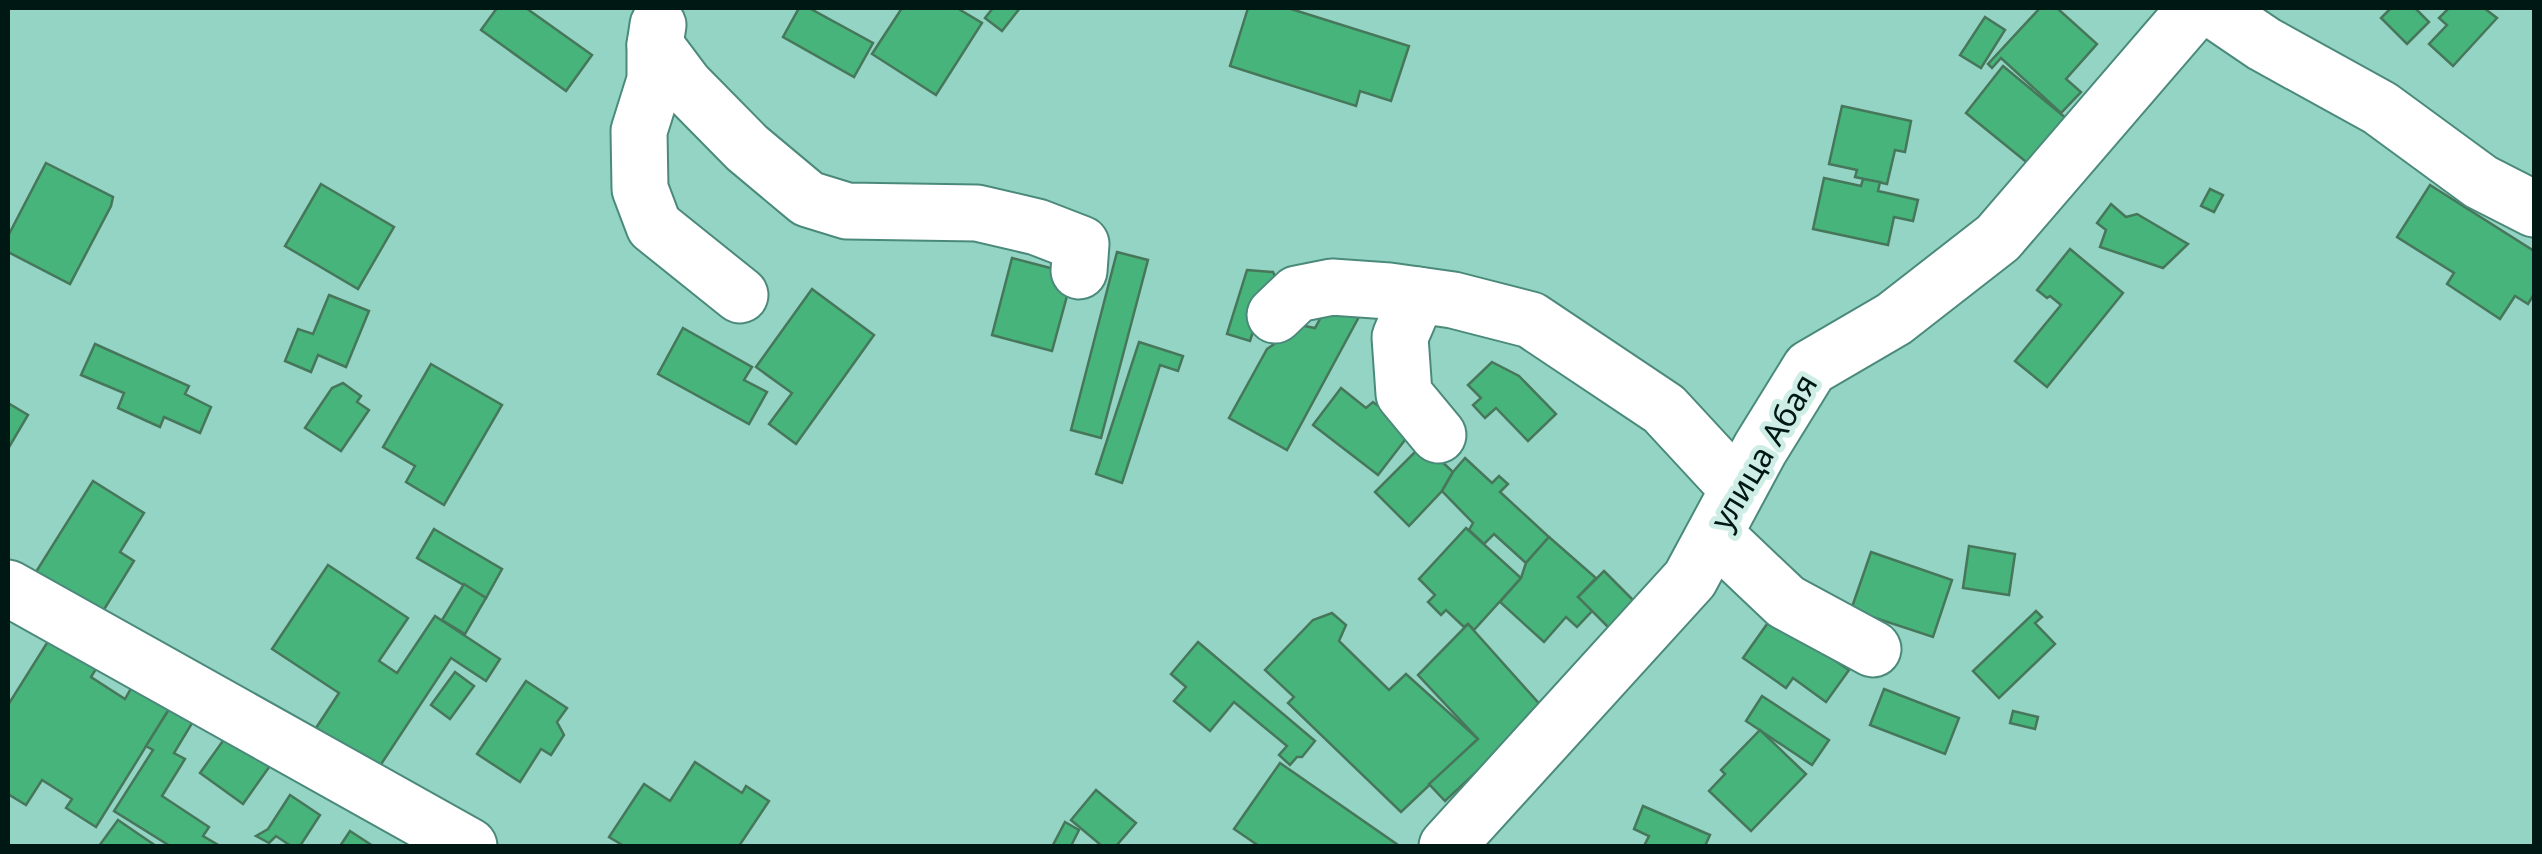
<svg xmlns="http://www.w3.org/2000/svg" width="2542" height="854" font-family="'Noto Sans',sans-serif">
<rect width="100%" height="100%" fill="#94d4c4"/>
<g fill="#46b47b" stroke="#47775b" stroke-width="2.5">
<polygon points="497,8 526,8 592,55 566,91 481,30"/>
<polygon points="799,8 809,8 873,43 854,77 783,37"/>
<polygon points="902,8 957,8 982,23 936,95 872,54"/>
<polygon points="993,8 1020,8 1002,31 985,18"/>
<polygon points="1248,8 1288,8 1409,46 1391,101 1360,91 1356,106 1230,66"/>
<polygon points="2040,8 2057,8 2097,44 2066,79 2081,92 2061,113 2001,58 1992,68 1988,64"/>
<polygon points="2391,8 2415,8 2429,22 2407,44 2381,18"/>
<polygon points="2449,8 2484,8 2497,18 2453,66 2429,44 2447,25 2439,18"/>
<polygon points="1985,17 2005,30 1981,68 1960,55"/>
<polygon points="2003,66 2067,119 2030,165 1966,113"/>
<polygon points="1842,106 1911,121 1905,152 1895,150 1887,184 1855,177 1857,170 1829,164"/>
<polygon points="46,163 113,197 111,206 70,284 8,252 8,236"/>
<polygon points="1824,178 1861,186 1863,179 1880,182 1878,191 1918,200 1913,221 1894,217 1888,245 1813,229"/>
<polygon points="321,184 394,227 358,289 285,246"/>
<polygon points="2430,185 2534,251 2534,294 2528,304 2515,296 2500,319 2447,284 2454,273 2397,237"/>
<polygon points="2210,189 2223,195 2214,212 2201,206"/>
<polygon points="2111,204 2126,217 2137,214 2188,244 2163,268 2100,247 2106,230 2097,223"/>
<polygon points="2070,249 2123,293 2047,387 2015,361 2061,305 2050,296 2047,298 2037,290"/>
<polygon points="1117,252 1148,260 1101,438 1071,430"/>
<polygon points="1012,258 1073,274 1052,351 992,335"/>
<polygon points="1247,270 1273,272 1282,292 1263,300 1250,341 1227,334"/>
<polygon points="812,289 874,335 796,444 769,424 792,393 756,367"/>
<polygon points="329,295 369,311 346,367 318,355 311,372 285,361 298,329 313,334"/>
<polygon points="1332,297 1361,313 1287,450 1229,418 1267,349 1274,344 1289,323 1315,328"/>
<polygon points="683,328 752,367 744,380 767,392 749,424 658,374"/>
<polygon points="1139,342 1183,356 1178,371 1160,365 1122,483 1096,474"/>
<polygon points="95,344 189,386 185,394 211,407 200,433 164,417 160,427 118,408 124,393 81,375"/>
<polygon points="1492,362 1519,376 1556,414 1528,441 1496,408 1485,418 1473,405 1481,398 1468,385"/>
<polygon points="431,364 502,405 444,505 406,482 415,466 383,447"/>
<polygon points="343,383 361,396 357,402 369,410 341,451 305,428 332,388"/>
<polygon points="1341,388 1366,408 1373,402 1408,428 1404,434 1405,440 1378,475 1313,425"/>
<polygon points="8,403 28,415 8,449"/>
<polygon points="1423,444 1453,472 1442,491 1409,526 1375,492"/>
<polygon points="1465,458 1492,483 1499,476 1508,484 1500,492 1549,537 1526,563 1494,534 1484,544 1469,530 1473,523 1442,491 1453,472"/>
<polygon points="93,481 144,513 120,552 134,561 100,616 34,575"/>
<polygon points="1466,528 1521,578 1474,630 1468,624 1464,627 1446,610 1441,615 1428,602 1435,595 1419,579"/>
<polygon points="434,529 502,569 486,598 417,558"/>
<polygon points="1549,537 1596,578 1578,597 1593,610 1577,627 1566,617 1544,642 1500,602 1521,578 1526,563"/>
<polygon points="1969,546 2015,554 2009,595 1963,588"/>
<polygon points="1871,552 1952,580 1933,637 1851,610"/>
<polygon points="328,565 408,618 379,661 397,673 435,616 500,659 486,681 451,658 368,784 359,757 316,728 339,693 272,649"/>
<polygon points="1604,571 1636,603 1610,629 1578,597"/>
<polygon points="464,584 486,598 465,634 442,620"/>
<polygon points="1777,610 1821,651 1849,670 1826,702 1793,678 1786,688 1743,658"/>
<polygon points="2036,611 2042,617 2035,623 2055,644 1999,698 1973,671"/>
<polygon points="1332,613 1346,625 1339,641 1389,690 1406,674 1478,739 1401,812 1288,703 1294,697 1265,670 1313,620"/>
<polygon points="1468,624 1544,709 1445,801 1429,784 1478,739 1418,675"/>
<polygon points="52,635 99,664 91,677 125,699 134,683 171,706 96,827 66,808 72,799 42,780 26,805 8,794 8,705"/>
<polygon points="1198,642 1315,741 1302,757 1297,757 1290,765 1279,755 1287,746 1234,702 1210,731 1174,701 1186,687 1171,674"/>
<polygon points="455,672 474,686 450,719 431,705"/>
<polygon points="526,681 567,708 557,722 564,735 551,755 541,749 520,782 477,754"/>
<polygon points="1884,689 1959,718 1945,754 1870,725"/>
<polygon points="1762,696 1829,740 1812,765 1746,721"/>
<polygon points="171,706 194,720 174,753 185,759 162,796 209,827 203,836 220,846 170,846 114,811 153,750 146,746"/>
<polygon points="2013,711 2038,717 2035,729 2010,723"/>
<polygon points="1760,730 1806,774 1751,831 1709,791 1725,774 1721,770"/>
<polygon points="230,731 272,763 243,804 200,773"/>
<polygon points="695,762 742,793 746,786 769,801 739,846 624,846 609,837 644,784 670,801"/>
<polygon points="1280,763 1398,845 1397,846 1259,846 1234,829"/>
<polygon points="1096,790 1136,823 1116,846 1102,846 1071,820"/>
<polygon points="290,795 320,815 300,846 291,846 276,836 269,843 256,836 268,829"/>
<polygon points="1643,806 1710,835 1705,846 1644,846 1649,836 1634,829"/>
<polygon points="118,820 156,846 99,846"/>
<polygon points="1065,822 1079,830 1071,846 1055,846 1053,845"/>
<polygon points="350,831 373,846 340,846"/>
</g>
<g fill="none" stroke-linecap="round" stroke-linejoin="round">
<defs>
<g id="minor">
<polyline points="2211,8 2264,44 2380,108 2481,182 2534,209"/>
<polyline points="658,25 655,45 655,80 639,131 640,189 654,226 740,295"/>
<polyline points="655,45 685,85 747,148 808,199 847,211 977,213 1037,227 1081,244 1079,271"/>
<polyline points="1418,295 1400,337 1404,394 1438,435"/>
<polyline points="1275,315 1297,294 1332,287 1389,291 1453,300 1531,320 1664,409 1738,489"/>
<polyline points="1704,554 1728,547 1786,602 1873,649"/>
<polyline points="8,588 469,846"/>
<polyline points="1447,846 1690,579 1760,449 1810,368 1894,319 1998,238 2196,8"/>
</g>
</defs>
<use href="#minor" stroke="#4b8a7b" stroke-width="59"/>
<use href="#minor" stroke="#fff" stroke-width="55"/>
</g>
<g text-anchor="middle" stroke-width="10" stroke-linejoin="round" paint-order="stroke">
<g font-size="32" fill="#001813" stroke="#ceeee5">
<text transform="translate(1764 452) rotate(-59)" y="11">улица Абая</text>
</g>
</g>
<rect width="2542" height="854" fill="none" stroke="#001813" stroke-width="20"/>
</svg>
